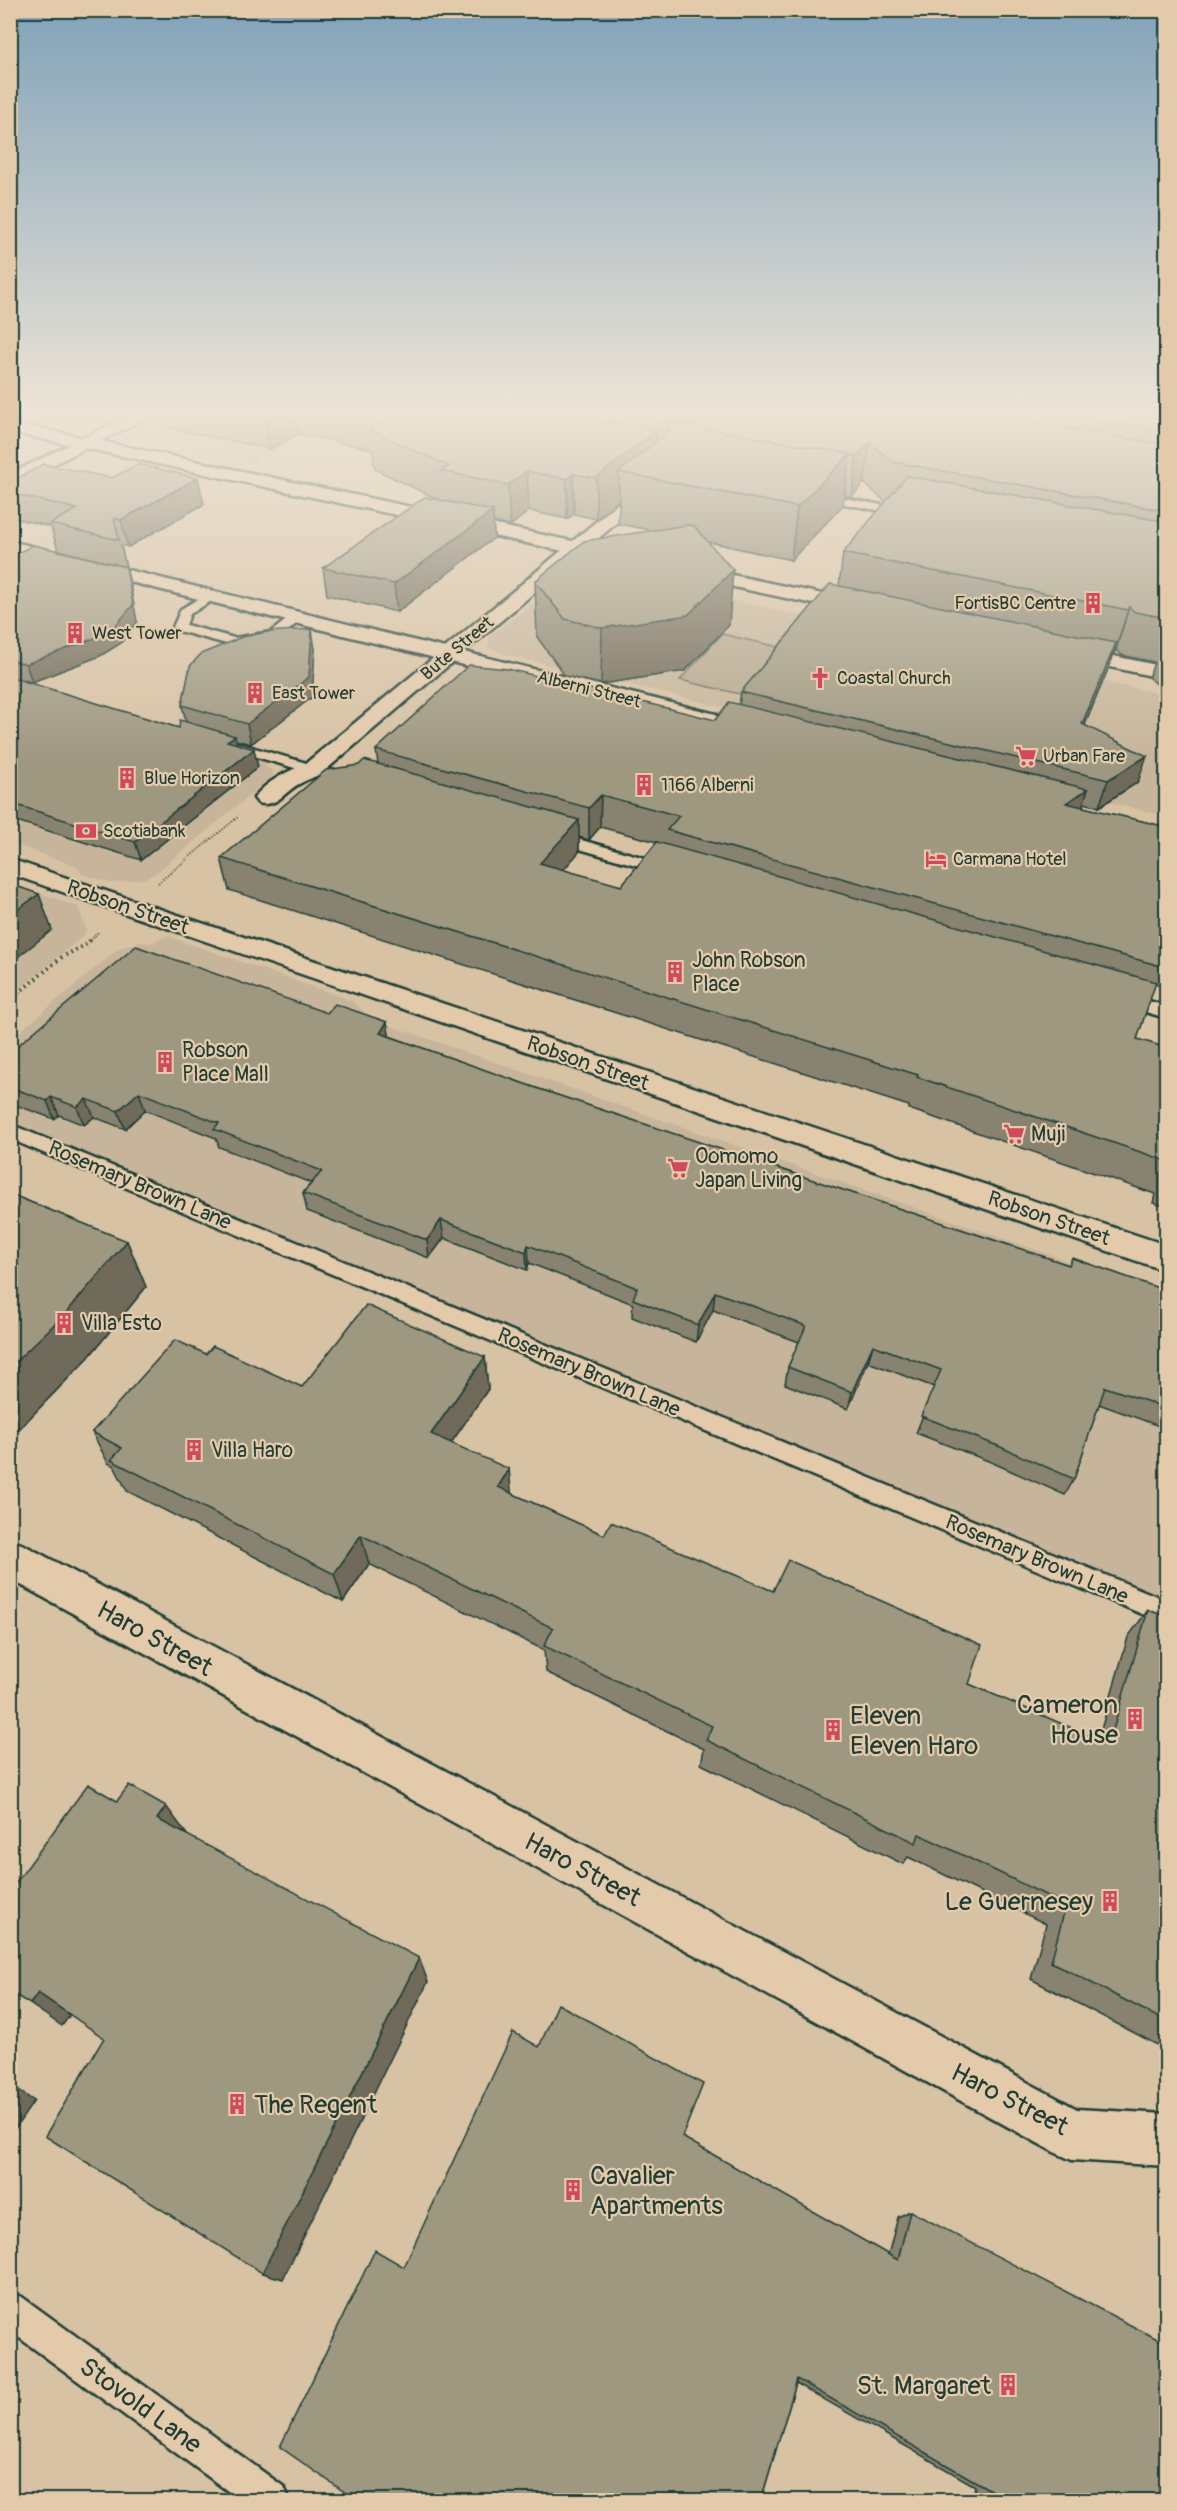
<svg xmlns="http://www.w3.org/2000/svg" width="1177" height="2511" font-family="Pangolin,sans-serif">
<rect width="100%" height="100%" fill="#d7c2a4"/>
<filter id="ink" filterUnits="userSpaceOnUse"><feTurbulence type="fractalNoise" baseFrequency=".0167" numOctaves="2"/><feDisplacementMap in="SourceGraphic" scale="12" xChannelSelector="R" yChannelSelector="G"/><feConvolveMatrix kernelMatrix="1 2 1 2 8 2 1 2 1" color-interpolation-filters="sRGB"/></filter>
<g filter="url(#ink)">
<g fill="#c6b59a">
<polygon points="167,412 343,412 252,464 131,436 132,430"/>
<polygon points="597,571 819,619 739,711 504,654 488,647 490,636 568,575"/>
<polygon points="902,638 1166,695 1166,816 833,735"/>
<polygon points="11,682 273,757 263,766 271,770 273,774 271,778 156,873 143,879 112,883 82,874 76,866 11,843"/>
<polygon points="11,883 78,907 86,930 83,936 11,996"/>
<polygon points="167,936 353,1001 371,1019 1166,1295 1166,1612 11,1131 10,1040 119,948 140,942 151,943"/>
</g>
<polygon fill="#b5a88f" stroke="#6a7262" stroke-width="1.5" points="722,634 787,649 748,696 680,680"/>
<g fill="none" stroke-linecap="round" stroke-linejoin="round">
<defs>
<g id="service">
<polygon points="816,493 909,510 915,513 909,516 812,498 811,496"/>
<polygon points="212,591 218,595 216,598 190,614 186,625 234,638 271,632 295,613 299,612 305,616 280,638 234,646 175,630 173,627 181,609"/>
<polygon points="227,740 334,771 336,774 329,778 222,747 220,744 222,741"/>
<polygon points="553,832 673,866 675,869 667,874 548,840 545,837 548,834"/>
<polygon points="1121,993 1166,1006 1166,1018 1115,1003 1112,999 1115,995"/>
<polygon points="10,1124 1166,1600 1166,1624 10,1139"/>
<polygon points="10,2292 22,2297 284,2487 290,2500 240,2500 10,2331"/>
</g>
<g id="minor">
<polygon points="136,412 156,412 153,415 10,486 10,474"/>
<path d="M450 648 457 650 460 654 457 658 321 774C314 777 306 780 299 784 284 792 277 808 258 803L254 798C266 781 287 772 305 764L443 650Z"/>
<polygon points="10,1540 24,1545 1077,2109 1166,2114 1166,2166 1072,2160 1054,2152 10,1579"/>
</g>
<polygon id="tertiary" points="653,478 659,479 661,483 659,487 464,652 716,714 719,719 716,724 708,726 10,552 10,541 445,648 647,479"/>
<polygon id="secondary" points="10,859 1166,1245 1166,1271 10,874"/>
<g id="trunk">
<polygon points="10,422 619,551 626,553 628,557 626,561 619,563 10,432"/>
<polygon points="690,566 860,602 867,604 870,608 867,612 860,614 683,576 681,572 683,568"/>
<polygon points="1066,646 1166,667 1166,679 1059,656 1056,652 1059,648"/>
</g>
</defs>
<use href="#service" stroke="#1f3d34" stroke-width="5"/>
<use href="#minor" stroke="#1f3d34" stroke-width="5"/>
<use href="#tertiary" stroke="#1f3d34" stroke-width="5"/>
<use href="#secondary" stroke="#1f3d34" stroke-width="5"/>
<use href="#trunk" stroke="#1f3d34" stroke-width="5"/>
<g stroke="#1f3d34" stroke-width="2" stroke-dasharray="1 2" stroke-linecap="butt">
<polyline points="158,883 238,817"/>
<polyline points="91,940 99,931"/>
</g>
<polyline stroke="#1f3d34" stroke-width="4" stroke-dasharray="1.5 4" stroke-linecap="butt" points="10,1000 62,957 87,944 92,938"/>
<use href="#service" fill="#e3caab" fill-rule="evenodd"/>
<use href="#minor" fill="#e3caab" fill-rule="evenodd"/>
<use href="#tertiary" fill="#e3caab" fill-rule="evenodd"/>
<use href="#secondary" fill="#e3caab" fill-rule="evenodd"/>
<use href="#trunk" fill="#e3caab" fill-rule="evenodd"/>
</g>
<g fill="#88836f" stroke="#1f3d34" stroke-width="1.5" fill-rule="evenodd">
<polygon points="34,412 63,412 55,416"/>
<path d="M161 412H1167V692L1149 678 1154 662 1122 655 1116 650 1114 654 1113 653 1108 669 1085 725 1138 782 1099 807 1084 803 1083 807 1167 827V988L1155 984 1137 1039 1167 1048V1207L1153 1203 1155 1194 909 1109V1106L229 890 221 858 378 764 376 750 715 720 739 705 741 692 839 586 843 553 886 502 864 483 852 496 844 495 843 505 791 560 709 542 729 625 685 671 601 684 565 676 537 637 535 581 651 530 618 524 619 500 596 519 574 514 567 519 529 511 510 526 493 522 494 538 397 612 327 595 323 568 439 500 375 469 372 449 298 434 270 449 164 427ZM600 827 657 842 621 886 563 870 579 852V837L589 840Z"/>
<polygon points="10,482 204,504 128,547 121,545 126,567 58,550 51,527 10,517"/>
<polygon points="10,557 130,584 137,622 121,643 100,656 32,682 10,677"/>
<polygon points="315,649 312,697 251,744 236,740 236,744 258,767 141,860 10,819 10,677 179,728 186,722 182,705"/>
<polygon points="327,1013 387,1022 389,1036 539,1089 1069,1265 1072,1258 1167,1291 1167,1429 1099,1404 1074,1479 1065,1495 991,1462 916,1433 934,1387 868,1362 848,1409 785,1384 788,1367 799,1342 713,1310 696,1342 632,1317 633,1304 529,1263 527,1270 444,1238 429,1258 307,1211 303,1193 311,1183 219,1147 216,1138 145,1110 125,1129 94,1117 84,1125 59,1115 54,1119 10,1103 10,1052"/>
<polygon points="10,1194 127,1241 146,1287 88,1358 17,1431 10,1428"/>
<polygon points="206,1354 302,1387 485,1357 488,1389 451,1443 511,1493 604,1535 969,1684 1098,1740 1128,1637 1148,1610 1167,1617 1167,2050 1031,1979 1046,1924 908,1857 903,1864 701,1764 704,1749 546,1672 544,1650 369,1564 343,1602 127,1491 114,1466 108,1463 92,1432"/>
<polygon points="682,2137 888,2255 898,2217 910,2211 1167,2500 972,2500 975,2486 796,2383 761,2500 404,2267"/>
</g>
<g fill="#6f6a5a" stroke="#1f3d34" stroke-width="1.5">
<polygon points="53,412 63,412 55,416"/>
<polygon points="264,412 295,412 298,434 270,449"/>
<polygon points="680,412 725,412 665,461 667,422"/>
<polygon points="656,431 655,470 619,472 619,500 596,519 596,478"/>
<polygon points="870,443 864,483 852,496 857,456"/>
<polygon points="850,454 843,505 791,560 797,507"/>
<polygon points="527,471 529,511 510,526 508,485"/>
<polygon points="573,474 574,514 567,519 567,479"/>
<polygon points="198,478 204,504 128,547 121,520"/>
<polygon points="493,511 494,538 397,612 394,584"/>
<polygon points="126,567 130,584 137,622 121,643 100,656 32,682 26,664"/>
<polygon points="733,570 729,625 685,671 601,684 602,628"/>
<polygon points="1129,607 1116,650 1114,654 1128,610"/>
<polygon points="312,629 315,649 312,697 251,744 247,724"/>
<polygon points="1116,643 1108,669 1074,750 1082,724"/>
<polygon points="235,736 239,754 227,741"/>
<polygon points="254,749 258,767 141,860 135,842"/>
<polygon points="1147,756 1138,782 1099,807 1108,780"/>
<polygon points="1088,789 1078,820 1066,803"/>
<polygon points="601,795 600,827 589,840 589,808"/>
<polygon points="579,820 579,852 541,895 540,863"/>
<polygon points="39,894 52,930 10,963 10,915"/>
<polygon points="387,1022 390,1041 380,1033"/>
<polygon points="139,1092 145,1110 125,1129 118,1111"/>
<polygon points="51,1097 59,1115 54,1119 47,1101"/>
<polygon points="86,1099 94,1117 84,1125 77,1107"/>
<polygon points="441,1220 444,1238 429,1258 427,1240"/>
<polygon points="127,1241 146,1287 88,1358 17,1431 10,1421 10,1367"/>
<polygon points="528,1245 529,1263 527,1270 526,1252"/>
<polygon points="715,1292 713,1310 696,1342 698,1325"/>
<polygon points="873,1345 868,1362 848,1409 852,1392"/>
<polygon points="485,1357 488,1389 436,1465 431,1434"/>
<polygon points="509,1469 512,1499 498,1487"/>
<polygon points="361,1535 369,1564 343,1602 334,1574"/>
<polygon points="166,1806 188,1836 157,1819"/>
<polygon points="419,1958 428,1982 283,2279 262,2273"/>
<polygon points="38,1993 70,2015 62,2026 30,2004"/>
<polygon points="10,2085 34,2101 10,2136"/>
</g>
<g fill="#9e9881" stroke="#1f3d34" stroke-width="1.5">
<polygon points="378,412 549,412 656,431 596,478 573,474 567,479 527,471 508,485 441,471 449,466 370,430 395,415"/>
<polygon points="608,412 680,412 667,422"/>
<polygon points="706,412 964,412 1167,445 1167,511 893,462 870,443 857,456 689,426"/>
<polygon points="1047,412 1167,412 1167,431"/>
<polygon points="678,424 850,454 797,507 619,472"/>
<polygon points="44,464 112,478 138,464 198,478 121,520 114,518 119,540 50,524 77,509 10,493 10,482"/>
<polygon points="907,476 1167,522 1167,618 1135,612 1129,607 1128,610 843,553"/>
<polygon points="425,497 493,511 394,584 323,568"/>
<polygon points="688,525 694,526 733,570 688,615 602,628 565,619 535,581 584,541"/>
<polygon points="33,545 126,567 133,605 116,625 95,638 26,664 10,660 10,557"/>
<polygon points="830,584 1116,643 1082,724 1147,756 1108,780 741,692"/>
<polygon points="312,629 309,677 247,724 182,705 190,666 201,654 242,637 267,632"/>
<polygon points="469,665 508,669 715,720 729,702 1088,789 1066,803 1167,827 1167,952 1165,952 1161,966 667,830 679,816 601,795 589,808 376,750"/>
<polygon points="10,677 179,728 180,720 235,736 227,741 254,749 135,842 10,803"/>
<polygon points="364,760 579,820 540,863 621,886 657,842 1156,982 1137,1039 1167,1048 1167,1161 917,1077 918,1075 221,858 326,770 359,765"/>
<polygon points="10,884 39,894 10,915"/>
<polygon points="136,946 327,1013 335,1004 387,1022 380,1033 539,1089 1069,1265 1072,1258 1167,1291 1167,1408 1105,1387 1074,1479 998,1446 921,1416 941,1370 873,1345 852,1392 788,1367 806,1326 715,1292 698,1325 633,1299 637,1288 528,1245 526,1252 441,1220 427,1240 303,1193 322,1171 214,1129 219,1123 139,1092 118,1111 86,1099 77,1107 51,1097 47,1101 10,1087 10,1052"/>
<polygon points="10,1194 127,1241 66,1313 10,1367"/>
<polygon points="366,1305 485,1357 431,1434 509,1469 498,1487 604,1535 611,1522 773,1591 788,1560 982,1645 969,1684 1109,1744 1148,1610 1167,1617 1167,2022 1051,1962 1066,1905 919,1834 916,1843 706,1740 712,1726 544,1646 553,1628 361,1535 334,1574 111,1460 122,1448 92,1432 175,1340 206,1354 213,1346 302,1387"/>
<polygon points="88,1784 117,1801 129,1785 166,1806 157,1819 419,1958 262,2273 45,2136 104,2038 38,1993 30,2004 10,1992 10,1891"/>
<polygon points="558,2004 703,2084 682,2137 898,2260 910,2211 1167,2344 1167,2500 990,2500 992,2491 797,2379 761,2500 356,2500 280,2447 375,2250 404,2267 513,2032 539,2047"/>
</g>
</g>
<linearGradient id="sky" x2="0" y2="1"><stop stop-color="#81a2b9"/><stop offset="0.54" stop-color="#ede4d6"/><stop offset="1" stop-color="#ede4d6" stop-opacity="0"/></linearGradient>
<rect width="1177" height="763" fill="url(#sky)"/>
<defs>
<symbol id="building-bare" viewBox="-9 -9 18 18"><path d="M-4-6H4V6H1V3H-1V6H-4ZM-2.5-4.3h1.7v1.8h-1.7ZM.8-4.3h1.7v1.8H.8ZM-2.5-1h1.7V.8h-1.7ZM.8-1h1.7V.8H.8Z" fill="#d1495b" stroke="#e3caab" stroke-width="2.5" paint-order="stroke"/></symbol>
<symbol id="church-bare" viewBox="-9 -9 18 18"><path d="M-1.2-6h2.4v3.5h3.3v2.4h-3.3V6h-2.4V-.1h-3.3v-2.4h3.3Z" fill="#d1495b" stroke="#e3caab" stroke-width="2.5" paint-order="stroke"/></symbol>
<symbol id="supermarket-bare" viewBox="-9 -9 18 18"><path d="M-6-5.5h2.5l.6 2H6L4.5 2H-2.5L-4.4-4H-6ZM-1.5 3.2a1.3 1.3 0 1 0 .1 0ZM3 3.2a1.3 1.3 0 1 0 .1 0Z" fill="#d1495b" stroke="#e3caab" stroke-width="2.5" paint-order="stroke"/></symbol>
<symbol id="bank-bare" viewBox="-9 -9 18 18"><path d="M-6-4H6V4H-6ZM0-2.3a2.3 2.3 0 1 0 0 4.6a2.3 2.3 0 1 0 0-4.6Z" fill="#d1495b" stroke="#e3caab" stroke-width="2.5" paint-order="stroke"/></symbol>
<symbol id="hotel-bare" viewBox="-9 -9 18 18"><path d="M-6-4.5h1.5V1H6V5H4.5V3h-9V5H-6ZM-4 0a1.8 1.8 0 1 1 3.6 0ZM.5 0V-2.5h3Q6-2.5 6 0Z" fill="#d1495b" stroke="#e3caab" stroke-width="2.5" paint-order="stroke"/></symbol>
</defs>
<g fill-rule="evenodd">
<use href="#building-bare" x="1078" y="588" width="30" height="30"/>
<use href="#building-bare" x="60" y="618" width="30" height="30"/>
<use href="#church-bare" x="805" y="663" width="30" height="30"/>
<use href="#building-bare" x="240" y="678" width="30" height="30"/>
<use href="#supermarket-bare" x="1011" y="741" width="30" height="30"/>
<use href="#building-bare" x="112" y="763" width="30" height="30"/>
<use href="#building-bare" x="629" y="770" width="30" height="30"/>
<use href="#bank-bare" x="71" y="816" width="30" height="30"/>
<use href="#hotel-bare" x="921" y="844" width="30" height="30"/>
<use href="#building-bare" x="660" y="957" width="30" height="30"/>
<use href="#building-bare" x="150" y="1047" width="30" height="30"/>
<use href="#supermarket-bare" x="999" y="1119" width="30" height="30"/>
<use href="#supermarket-bare" x="663" y="1153" width="30" height="30"/>
<use href="#building-bare" x="49" y="1308" width="30" height="30"/>
<use href="#building-bare" x="179" y="1435" width="30" height="30"/>
<use href="#building-bare" x="1120" y="1704" width="30" height="30"/>
<use href="#building-bare" x="818" y="1715" width="30" height="30"/>
<use href="#building-bare" x="1095" y="1886" width="30" height="30"/>
<use href="#building-bare" x="222" y="2089" width="30" height="30"/>
<use href="#building-bare" x="558" y="2175" width="30" height="30"/>
<use href="#building-bare" x="993" y="2370" width="30" height="30"/>
</g>
<g text-anchor="middle" stroke-width="4.5" stroke-linejoin="round" paint-order="stroke">
<g font-size="18" fill="#1f3d34" stroke="#e3caab" text-anchor="start">
<text x="1076" y="609" text-anchor="end">FortisBC Centre</text>
<text x="92" y="639">West Tower</text>
<text x="837" y="684">Coastal Church</text>
<text x="272" y="699">East Tower</text>
<text x="1043" y="762">Urban Fare</text>
<text x="144" y="784">Blue Horizon</text>
<text x="661" y="791">1166 Alberni</text>
<text x="103" y="837">Scotiabank</text>
<text x="953" y="865">Carmana Hotel</text>
</g>
<g font-size="18" fill="#1f3d34" stroke="#e3caab">
<text transform="translate(457 648) rotate(-40)" y="6">Bute Street</text>
<text transform="translate(589 689) rotate(14)" y="6">Alberni Street</text>
</g>
<g font-size="21" fill="#1f3d34" stroke="#e3caab">
<text transform="translate(128 907) rotate(19)" y="7">Robson Street</text>
<text transform="translate(588 1063) rotate(19)" y="7">Robson Street</text>
<text transform="translate(140 1185) rotate(23)" y="7">Rosemary Brown Lane</text>
<text transform="translate(1049 1218) rotate(19)" y="7">Robson Street</text>
<text transform="translate(589 1372) rotate(23)" y="7">Rosemary Brown Lane</text>
<text transform="translate(1037 1559) rotate(23)" y="7">Rosemary Brown Lane</text>
</g>
<g font-size="21" fill="#1f3d34" stroke="#e3caab" text-anchor="start">
<text x="692" y="967">John Robson<tspan x="692" dy="24">Place</tspan></text>
<text x="182" y="1057">Robson<tspan x="182" dy="24">Place Mall</tspan></text>
<text x="1031" y="1141">Muji</text>
<text x="695" y="1163">Oomomo<tspan x="695" dy="24">Japan Living</tspan></text>
<text x="81" y="1330">Villa Esto</text>
<text x="211" y="1457">Villa Haro</text>
</g>
<g font-size="26" fill="#1f3d34" stroke="#e3caab">
<text transform="translate(155 1638) rotate(29)" y="9">Haro Street</text>
<text transform="translate(583 1869) rotate(28)" y="9">Haro Street</text>
<text transform="translate(1010 2099) rotate(27)" y="9">Haro Street</text>
<text transform="translate(141 2405) rotate(36)" y="9">Stovold Lane</text>
</g>
<g font-size="26" fill="#1f3d34" stroke="#e3caab" text-anchor="end">
<text x="1118" y="1713">Cameron<tspan x="1118" dy="30">House</tspan></text>
<text x="850" y="1724" text-anchor="start">Eleven<tspan x="850" dy="30">Eleven Haro</tspan></text>
<text x="1093" y="1910">Le Guernesey</text>
<text x="254" y="2113" text-anchor="start">The Regent</text>
<text x="590" y="2184" text-anchor="start">Cavalier<tspan x="590" dy="30">Apartments</tspan></text>
<text x="991" y="2394">St. Margaret</text>
</g>
</g>
<rect width="1177" height="2511" fill="none" stroke="#e3caab" stroke-width="36"/>
<rect x="18" y="18" width="1141" height="2475" fill="none" stroke="#1f3d34" stroke-width="2" filter="url(#ink)"/>
</svg>
